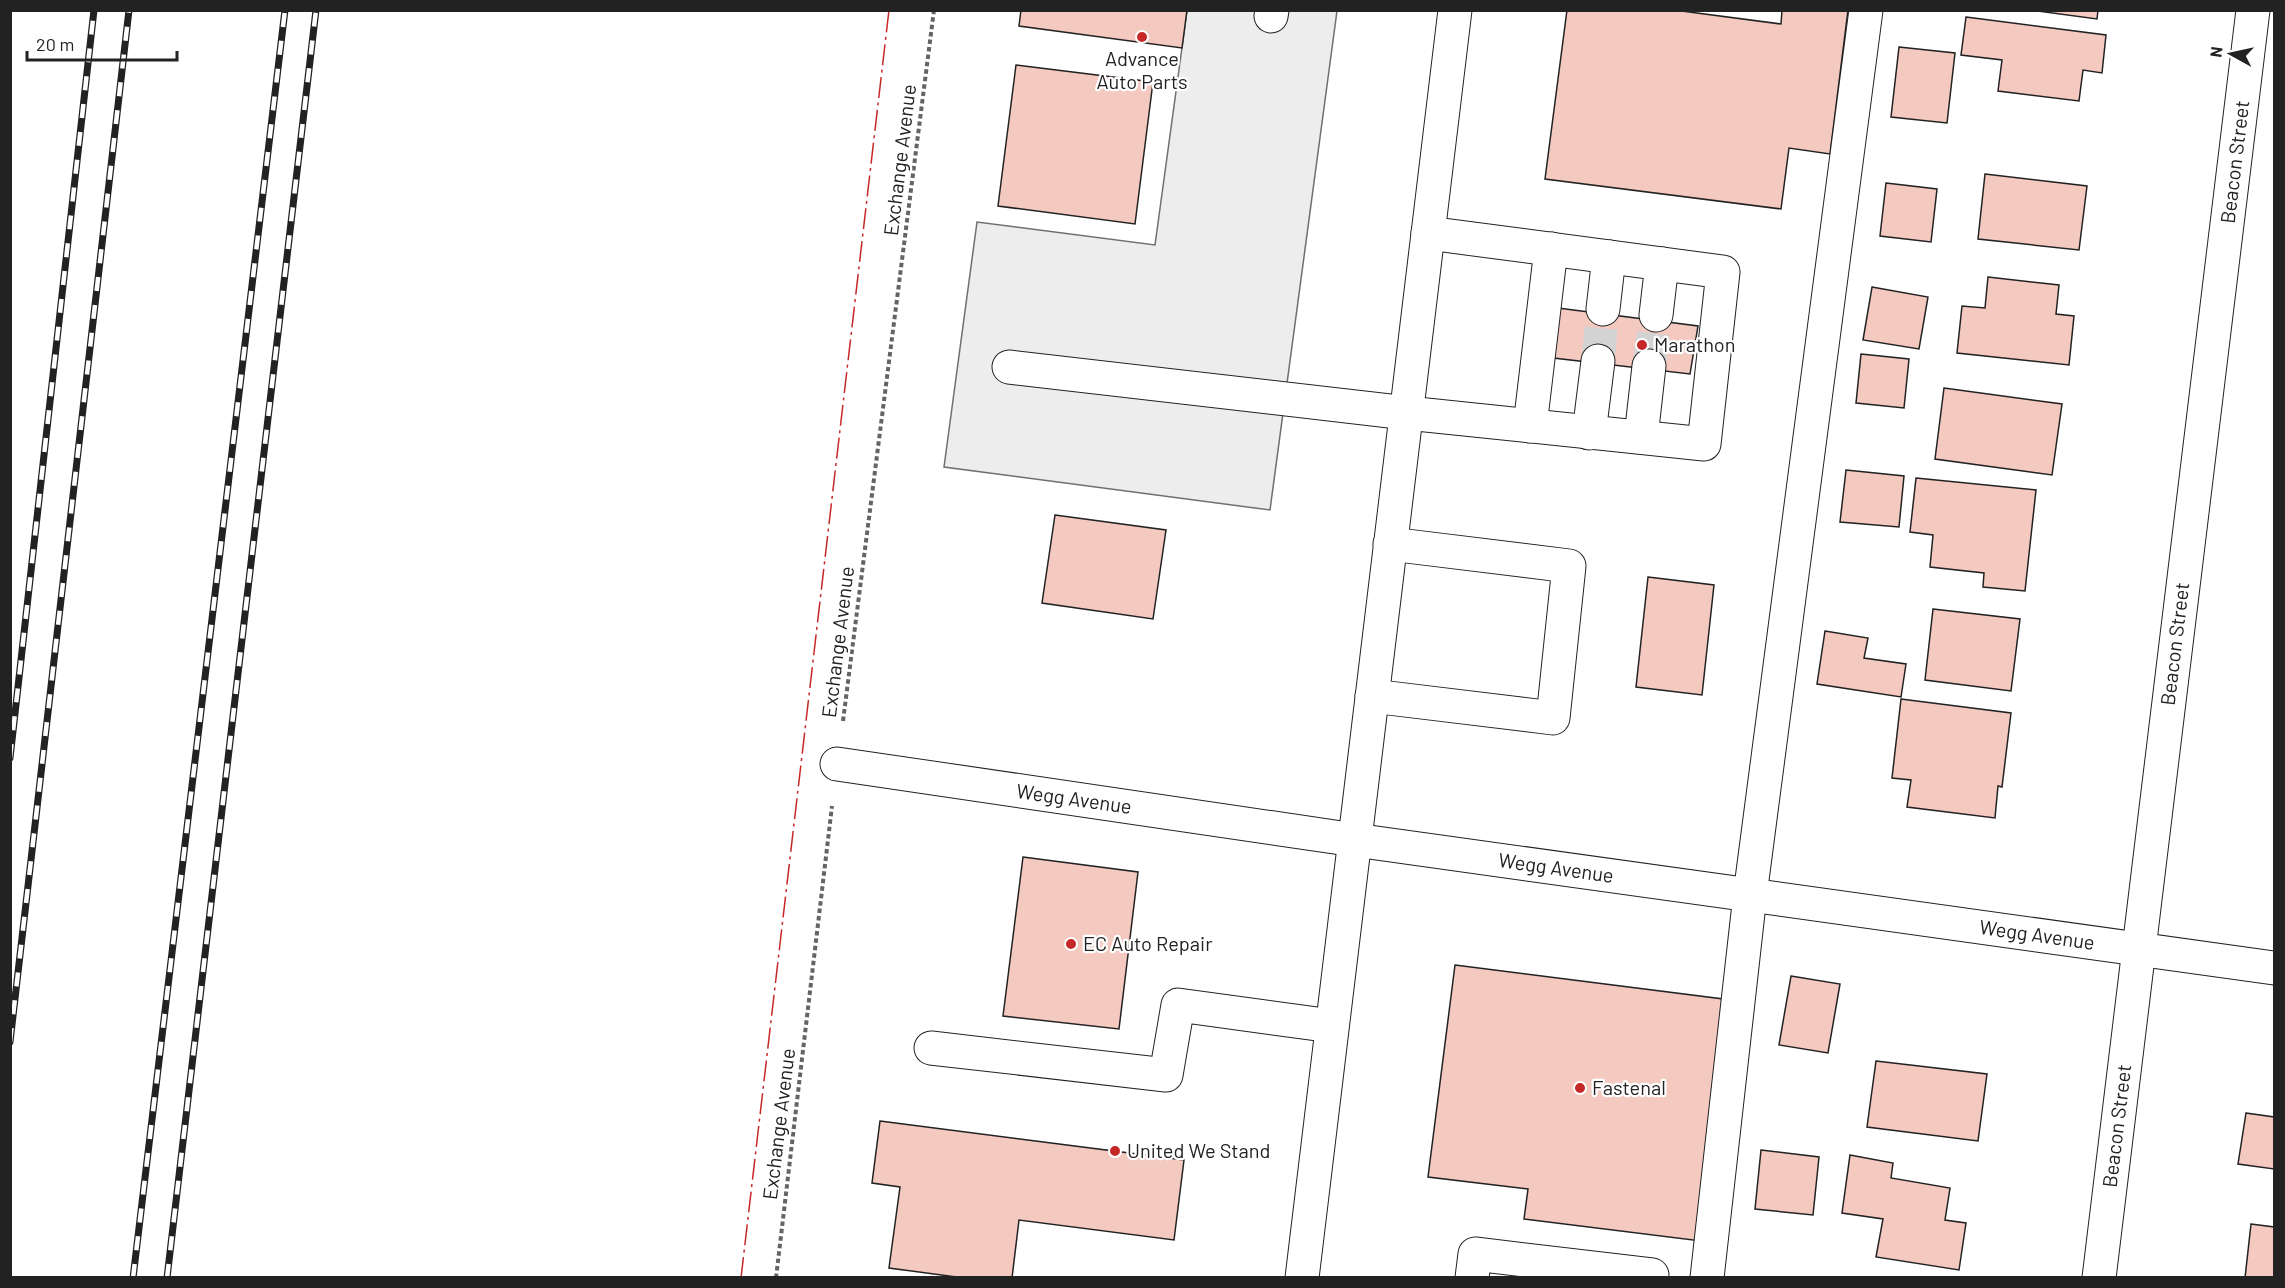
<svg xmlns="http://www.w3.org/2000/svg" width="2285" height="1288" font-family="Barlow,sans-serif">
<rect width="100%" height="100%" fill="#fff"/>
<polygon fill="#ededed" stroke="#6f6f6f" stroke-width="1.5" points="1187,11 1337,11 1270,510 944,467 977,222 1155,245"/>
<g fill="#f3c9c0" stroke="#222" stroke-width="1.5">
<polygon points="1021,10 1187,10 1182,48 1019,26"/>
<polygon points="1567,10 1674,10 1781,24 1782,10 1848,10 1830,154 1789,148 1781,209 1545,179"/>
<polygon points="2031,10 2098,10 2097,19"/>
<polygon points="1966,17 2106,35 2102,73 2083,70 2079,101 1998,91 2002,60 1961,55"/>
<polygon points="1899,47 1955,53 1947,123 1891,117"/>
<polygon points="1016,65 1153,82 1135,224 998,206"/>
<polygon points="1985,174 2087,186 2079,250 1978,239"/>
<polygon points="1886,183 1937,189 1931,242 1880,236"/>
<polygon points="1988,277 2059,285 2056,314 2074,316 2069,365 1957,353 1962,306 1985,308"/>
<polygon points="1872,287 1928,297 1919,349 1863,340"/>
<polygon points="1550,307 1698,326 1690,374 1545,357"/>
<polygon points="1861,354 1909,359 1904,408 1856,403"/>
<polygon points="1944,388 2062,404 2052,475 1935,459"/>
<polygon points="1846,470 1904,476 1899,527 1840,522"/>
<polygon points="1916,478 2036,490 2025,591 1983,587 1984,573 1930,567 1933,535 1910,532"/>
<polygon points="1055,515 1166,530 1153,619 1042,603"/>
<polygon points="1648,577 1714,585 1702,695 1636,687"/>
<polygon points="1933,609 2020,619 2011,691 1925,680"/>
<polygon points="1825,631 1868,638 1864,658 1906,664 1901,697 1817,684"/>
<polygon points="1901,699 2011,713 2002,787 1998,786 1995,818 1907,807 1911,780 1892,778"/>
<polygon points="1023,857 1138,872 1119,1029 1003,1016"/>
<polygon points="1455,965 1731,1000 1701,1241 1524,1219 1528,1189 1428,1177"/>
<polygon points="1791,976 1840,984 1828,1053 1779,1045"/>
<polygon points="1876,1061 1987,1074 1978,1141 1867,1127"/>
<polygon points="2246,1113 2274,1117 2274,1169 2238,1164"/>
<polygon points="880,1121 1184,1160 1174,1240 1019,1220 1012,1278 964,1278 889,1268 900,1187 872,1183"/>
<polygon points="1761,1150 1819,1157 1813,1215 1755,1209"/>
<polygon points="1850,1155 1893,1163 1891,1178 1950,1188 1945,1220 1966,1223 1959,1270 1876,1257 1883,1219 1842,1213"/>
<polygon points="2251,1224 2274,1227 2274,1278 2245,1278"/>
</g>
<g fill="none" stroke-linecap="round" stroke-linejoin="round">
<g stroke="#d3d3d3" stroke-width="33" stroke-dasharray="33 16" stroke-linecap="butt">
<polyline points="1598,361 1603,309"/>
<polyline points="1649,366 1656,315"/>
</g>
<defs>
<g id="minor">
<polyline points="1271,16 1272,10"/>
<polyline points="1603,309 1609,257"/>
<polyline points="1656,315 1662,264"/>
<polyline points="1009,367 1407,413 1704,444 1723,272 1428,233"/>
<polyline points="1530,426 1551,249"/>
<polyline points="1589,433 1598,361"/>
<polyline points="1641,437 1649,366"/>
<polyline points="1372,696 1553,718 1569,566 1390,544"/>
<polyline points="837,764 1355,840 2274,968"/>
<polyline points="931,1048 1166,1075 1178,1005 1332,1026"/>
<polyline points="1472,1278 1475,1254 1652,1275"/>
<polyline points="1707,1278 1750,895 1866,10"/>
<polyline points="2099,1278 2253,10"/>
</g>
<polyline id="major" points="1302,1278 1455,10"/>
</defs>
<use href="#minor" stroke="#222" stroke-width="35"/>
<use href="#major" stroke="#222" stroke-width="35"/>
<g stroke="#646464" stroke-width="4" stroke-dasharray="4.5 3" stroke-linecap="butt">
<polyline points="843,721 934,10"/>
<polyline points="776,1278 832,806"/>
</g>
<use href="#minor" stroke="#fff" stroke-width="33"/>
<use href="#major" stroke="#fff" stroke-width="33"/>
<defs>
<g id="rail">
<polyline points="10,758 94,10"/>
<polyline points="10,1042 129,10"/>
<polyline points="133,1278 285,10"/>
<polyline points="167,1278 316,10"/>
</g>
</defs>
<use href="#rail" stroke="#222" stroke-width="7"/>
<use href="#rail" stroke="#fff" stroke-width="4.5" stroke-dasharray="14" stroke-linecap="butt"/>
<polyline stroke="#c62828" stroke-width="1.5" stroke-dasharray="21 4.5 3 4.5" stroke-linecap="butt" points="741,1278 889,10"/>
</g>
<g fill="#c62828" stroke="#fff" stroke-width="2">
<circle cx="1142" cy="37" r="6"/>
<circle cx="1642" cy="345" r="6"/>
<circle cx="1071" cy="944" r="6"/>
<circle cx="1580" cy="1088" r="6"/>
<circle cx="1115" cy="1151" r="6"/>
</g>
<g text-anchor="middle" stroke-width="4.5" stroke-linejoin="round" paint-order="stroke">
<g font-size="20" fill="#222" stroke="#fff" text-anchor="start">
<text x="1142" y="66" text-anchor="middle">Advance<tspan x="1142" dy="23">Auto Parts</tspan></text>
<text x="1654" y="352">Marathon</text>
<text x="1083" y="951">EC Auto Repair</text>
<text x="1592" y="1095">Fastenal</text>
<text x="1127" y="1158">United We Stand</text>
</g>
<g font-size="20" fill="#222" stroke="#fff">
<text transform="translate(900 160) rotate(-83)" y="7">Exchange Avenue</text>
<text transform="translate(2235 162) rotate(-83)" y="7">Beacon Street</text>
<text transform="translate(838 642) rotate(-83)" y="7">Exchange Avenue</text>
<text transform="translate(2175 644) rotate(-83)" y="7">Beacon Street</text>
<text transform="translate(1074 799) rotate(8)" y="7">Wegg Avenue</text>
<text transform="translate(1556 868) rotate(8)" y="7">Wegg Avenue</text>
<text transform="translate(2037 935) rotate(8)" y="7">Wegg Avenue</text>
<text transform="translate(779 1124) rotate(-83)" y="7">Exchange Avenue</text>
<text transform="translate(2117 1126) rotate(-83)" y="7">Beacon Street</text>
</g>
</g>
<rect width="2285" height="1288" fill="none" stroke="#222222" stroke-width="24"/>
<g transform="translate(2231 54) rotate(278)" stroke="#ffffff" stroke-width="4.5" paint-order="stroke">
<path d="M0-4.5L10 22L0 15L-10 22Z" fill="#222222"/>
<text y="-9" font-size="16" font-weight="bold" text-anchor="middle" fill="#222222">N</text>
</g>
<path d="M27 51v9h150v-9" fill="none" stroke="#222222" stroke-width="3"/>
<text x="36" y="51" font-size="18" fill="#222222" stroke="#ffffff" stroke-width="4.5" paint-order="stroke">20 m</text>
</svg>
